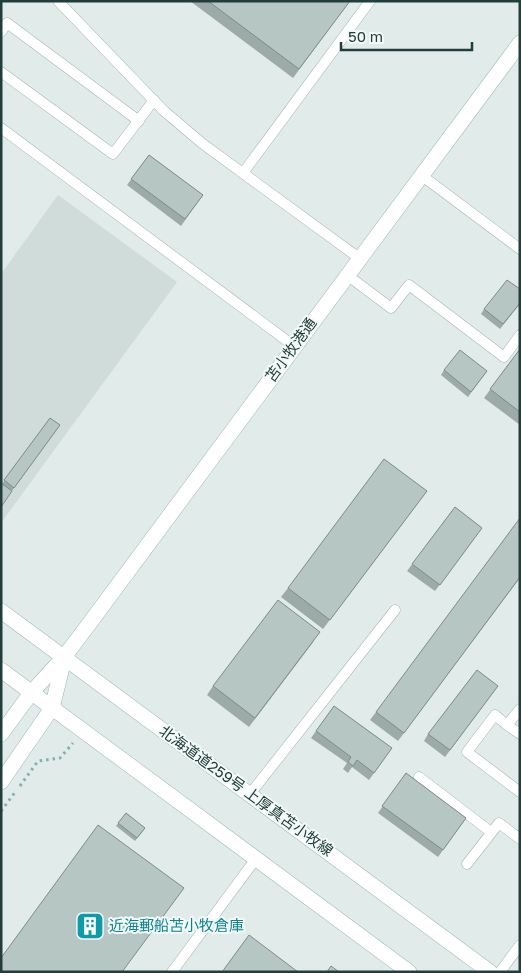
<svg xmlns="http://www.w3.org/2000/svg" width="521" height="973" font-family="'Golos Text','Noto Sans JP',sans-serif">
<rect width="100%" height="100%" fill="#e1ecea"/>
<polygon fill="#cfdcd9" points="58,195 177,282 1,523 1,274"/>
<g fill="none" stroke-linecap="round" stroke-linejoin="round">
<defs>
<g id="lane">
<polyline points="58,1 164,111 203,144 359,258"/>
<polyline points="1,32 7,23 139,121"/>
<polyline points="1,72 113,154 154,100"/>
<polyline points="1,128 294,346"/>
<polyline points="243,173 370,1"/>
<polyline points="421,175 520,249"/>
<polyline points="347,275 391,308 409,285 504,357 520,335"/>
<polyline points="520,709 507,725 520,734"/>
<polyline points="507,725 495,715 467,752 520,792"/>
<polyline points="419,777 491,832"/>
<polyline points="250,794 395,610"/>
<polyline points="467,864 499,823 520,839"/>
<polyline points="172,972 255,860"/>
<polyline points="500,972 520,945"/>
</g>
<g id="secondary">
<polyline points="1,611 490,972"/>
<polyline points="1,670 409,972"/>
<polyline points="1,734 31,693 64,657 86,628 520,43"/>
<polyline points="1,782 52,708 64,659"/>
</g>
</defs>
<use href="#lane" stroke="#a4b4b2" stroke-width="11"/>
<use href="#secondary" stroke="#9fb9b5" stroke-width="16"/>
<g stroke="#80b1ac" stroke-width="3" stroke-dasharray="2.5 4" stroke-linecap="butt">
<polyline points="20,786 38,761 60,758 73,743"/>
<polyline points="1,811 16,791"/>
</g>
<use href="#lane" stroke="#fff" stroke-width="10"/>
<use href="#secondary" stroke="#fff" stroke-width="15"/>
</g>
<g fill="#9daba8">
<polygon points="190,1 350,1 293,78"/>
<polygon points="149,155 203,195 181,226 127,185"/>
<polygon points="520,304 500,329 481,314 484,309"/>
<polygon points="520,349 520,425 484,398"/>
<polygon points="444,370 487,371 468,397 441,375"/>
<polygon points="50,418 60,425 12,491 2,484"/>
<polygon points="427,491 323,629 281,597 288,588"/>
<polygon points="455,507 482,528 435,591 407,571"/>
<polygon points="520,578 398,741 370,720 376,712"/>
<polygon points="314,641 249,727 207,695 213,686"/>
<polygon points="498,686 445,757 424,741 428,734"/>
<polygon points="334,706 392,748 369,780 352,767 348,773 343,769 347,763 311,738"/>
<polygon points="406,773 466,818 438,857 378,813"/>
<polygon points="126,813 145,828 135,841 116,826"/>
</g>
<g fill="#b6c7c3" stroke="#7f8b88">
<polygon points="208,1 350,1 299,69"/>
<polygon points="149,155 203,195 185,219 131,179"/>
<polygon points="507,280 520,289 520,303 503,324 484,309"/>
<polygon points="520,349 520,412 490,389"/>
<polygon points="460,350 487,371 471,392 444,370"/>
<polygon points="50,418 60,425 14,488 4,480"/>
<polygon points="384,459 427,491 330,620 288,588"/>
<polygon points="1,483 12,491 1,507"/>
<polygon points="455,507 482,528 440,585 412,564"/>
<polygon points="520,518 520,577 404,733 376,712"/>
<polygon points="278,600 320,632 255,718 213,686"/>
<polygon points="477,670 498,686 450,750 428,734"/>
<polygon points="334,706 392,748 374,773 357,760 353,766 348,762 351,757 316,731"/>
<polygon points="406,773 466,818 443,850 382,806"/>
<polygon points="126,813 145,828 137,838 118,823"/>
<polygon points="98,825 184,888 122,972 1,972 1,958"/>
<polygon points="249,935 298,972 222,972"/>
<polygon points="331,966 339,972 327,972"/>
</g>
<defs>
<symbol id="building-square" viewBox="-11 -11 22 22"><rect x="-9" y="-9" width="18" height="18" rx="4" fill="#0f9aa8" stroke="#f2f9f7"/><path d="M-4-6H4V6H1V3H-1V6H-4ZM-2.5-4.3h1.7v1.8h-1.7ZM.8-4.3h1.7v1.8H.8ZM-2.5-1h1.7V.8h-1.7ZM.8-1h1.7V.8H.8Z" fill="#fff"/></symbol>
</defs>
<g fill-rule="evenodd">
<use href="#building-square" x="74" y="910" width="32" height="32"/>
</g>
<g text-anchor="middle" stroke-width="4" stroke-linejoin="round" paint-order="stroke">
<g font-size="15" fill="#213e3c" stroke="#f2f9f7">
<text transform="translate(291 350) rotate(-54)" y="5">苫小牧港通</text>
<text transform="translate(246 791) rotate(36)" y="5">北海道道259号 上厚真苫小牧線</text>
</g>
<g font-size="15" fill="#0d838f" stroke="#f2f9f7" text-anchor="start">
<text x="109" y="931">近海郵船苫小牧倉庫</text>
</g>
</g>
<rect width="521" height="973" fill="none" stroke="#213e3c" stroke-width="5"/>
<path d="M341 42v8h131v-8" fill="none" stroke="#213e3c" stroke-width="2.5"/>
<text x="348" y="42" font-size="15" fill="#213e3c" stroke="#f2f9f7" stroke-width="4" paint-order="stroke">50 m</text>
</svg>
